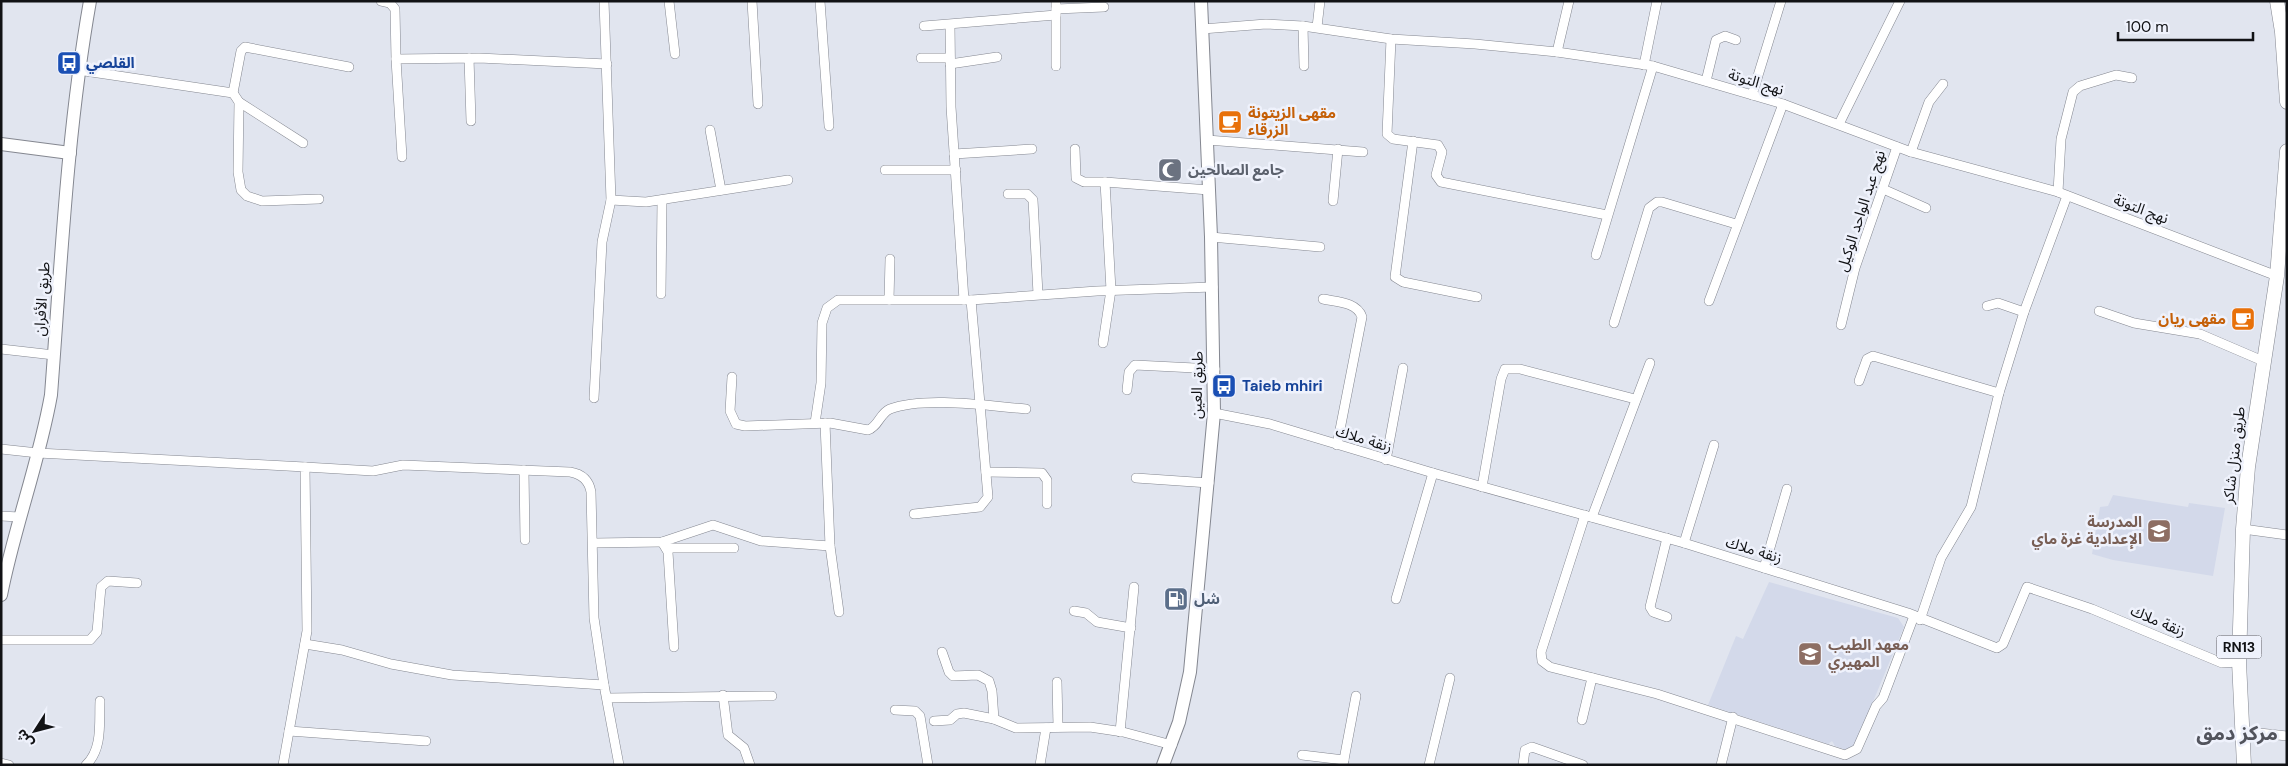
<svg xmlns="http://www.w3.org/2000/svg" width="2288" height="766" font-family="'DM Sans','Noto Sans Arabic',sans-serif">
<rect width="100%" height="100%" fill="#e1e5ef"/>
<g fill="#d3d9ea">
<polygon points="2113,495 2188,507 2189,503 2225,508 2213,576 2113,560 2092,554 2100,507 2108,506"/>
<polygon points="1769,582 1898,618 1904,627 1855,745 1846,750 1835,746 1832,741 1828,744 1708,705 1736,636 1743,639"/>
</g>
<g fill="none" stroke-linecap="round" stroke-linejoin="round">
<defs>
<g id="street">
<polyline points="381,1 390,3 395,9 396,59"/>
<polyline points="669,1 675,54"/>
<polyline points="752,1 758,104"/>
<polyline points="820,1 829,126"/>
<polyline points="1056,1 1056,66"/>
<polyline points="1056,9 1104,7"/>
<polyline points="950,25 951,107 964,300"/>
<polyline points="924,26 1056,15"/>
<polyline points="1303,26 1304,66"/>
<polyline points="1317,27 1320,1"/>
<polyline points="1202,29 1266,24 1303,26 1391,39 1475,44 1557,52 1653,66 1783,104 1911,152 2058,192 2277,276"/>
<polyline points="1391,39 1387,134 1393,139 1438,145 1442,152 1436,175 1441,182 1607,215"/>
<polyline points="1557,52 1569,1"/>
<polyline points="469,58 471,121"/>
<polyline points="921,58 950,58"/>
<polyline points="950,64 997,57"/>
<polyline points="1644,65 1657,1"/>
<polyline points="78,70 233,93 241,51 245,47 349,67"/>
<polyline points="1706,81 1716,40 1725,36 1736,40"/>
<polyline points="233,93 239,102 238,172 241,190 247,196 262,201 319,199"/>
<polyline points="1752,95 1781,1"/>
<polyline points="239,102 303,143"/>
<polyline points="1839,124 1900,1"/>
<polyline points="710,130 721,190"/>
<polyline points="1207,140 1363,152"/>
<polyline points="1413,141 1395,277 1403,282 1477,297"/>
<polyline points="1075,149 1076,178 1084,182 1105,182 1111,290 1103,343"/>
<polyline points="1911,152 1929,102 1943,84"/>
<polyline points="954,154 1032,149"/>
<polyline points="402,157 396,59 479,58 607,64"/>
<polyline points="885,170 956,170"/>
<polyline points="1105,182 1209,190"/>
<polyline points="1883,189 1926,208"/>
<polyline points="2058,192 2061,139 2073,92 2080,86 2116,75 2132,78"/>
<polyline points="1008,194 1027,194 1033,200 1038,294"/>
<polyline points="611,200 646,202 788,180"/>
<polyline points="1333,201 1338,149"/>
<polyline points="1211,237 1320,247"/>
<polyline points="1596,255 1653,66"/>
<polyline points="661,294 662,200"/>
<path d="M1323 299C1337 302 1357 302 1362 317L1337 445"/>
<polyline points="889,300 890,259"/>
<polyline points="1709,301 1783,104"/>
<polyline points="1987,306 1998,303 2024,312"/>
<polyline points="2099,311 2134,323 2200,334 2263,361"/>
<polyline points="1614,323 1649,208 1657,202 1662,202 1736,224"/>
<polyline points="1841,325 1855,268 1897,147"/>
<polyline points="1,349 54,355"/>
<path d="M732 377 730 411 736 424 745 426 830 423 868 430C878 427 880 413 890 409 925 396 989 406 1026 409"/>
<polyline points="1859,381 1867,359 1873,356 1999,393"/>
<polyline points="1127,390 1129,372 1135,365 1215,369"/>
<polyline points="594,398 602,242 611,200 604,1"/>
<polyline points="1214,413 1270,424 1433,473 1684,543 1908,613 1997,648 2003,644 2027,587 2092,609 2222,663 2239,662"/>
<polyline points="815,423 821,383 822,323 827,308 838,300 971,300 1097,291 1213,287"/>
<polyline points="825,423 830,546 839,612"/>
<polyline points="1,449 38,453 305,467 307,631 283,765"/>
<polyline points="1386,460 1403,368"/>
<path d="M305 467 373 471 403 465 570 472C582 474 589 480 591 492L594 618 604 685"/>
<polyline points="524,470 525,540"/>
<polyline points="986,472 1042,473 1047,480 1047,504"/>
<polyline points="1136,478 1209,483"/>
<polyline points="1482,487 1501,379 1505,369 1520,369 1635,399"/>
<polyline points="914,514 980,507 988,497 971,300"/>
<polyline points="1585,515 1541,652 1542,661 1550,667 1657,694 1845,755 1857,749 1876,706 1883,698 1914,616"/>
<polyline points="1,516 19,517"/>
<polyline points="1592,517 1650,363"/>
<polyline points="2243,529 2287,535"/>
<polyline points="1667,538 1650,607 1653,612 1667,617"/>
<polyline points="662,542 668,552 674,647"/>
<polyline points="594,543 662,542 713,525 761,541 830,546"/>
<polyline points="1684,543 1714,445"/>
<polyline points="667,548 734,548"/>
<polyline points="1764,568 1787,489"/>
<polyline points="1396,599 1433,473"/>
<polyline points="1074,611 1086,613 1097,622 1131,628"/>
<polyline points="1920,620 1941,558 1971,507 1999,393 2024,312 2067,196"/>
<polyline points="1,640 90,640 97,632 101,587 108,581 137,583"/>
<polyline points="305,644 342,650 391,664 452,675 604,685 619,765"/>
<polyline points="942,652 949,672 953,676 978,675 989,681 992,691 994,719"/>
<polyline points="1057,682 1058,727"/>
<polyline points="723,695 728,735 744,748 750,765"/>
<polyline points="607,698 772,696"/>
<polyline points="895,710 915,711 920,716 928,765"/>
<polyline points="1582,720 1592,678"/>
<polyline points="934,721 950,720 957,714 964,713 994,719 1016,728 1090,727 1123,732 1172,745"/>
<polyline points="289,731 426,741"/>
<polyline points="2241,731 2287,736"/>
<polyline points="1120,732 1134,587"/>
<polyline points="1302,755 1344,760"/>
<polyline points="1,763 9,765"/>
<path d="M86 765C103 749 99 722 100 701"/>
<polyline points="1040,765 1046,728"/>
<polyline points="1343,765 1356,696"/>
<polyline points="1429,765 1450,678"/>
<polyline points="1523,765 1525,750 1532,747 1583,765"/>
<polyline points="1721,765 1733,717"/>
</g>
<g id="secondary">
<polyline points="1,144 70,153"/>
<path d="M1 595C14 528 39 463 51 395 61 264 67 131 90 1"/>
<polyline points="1163,765 1179,722 1190,672 1214,413 1211,237 1201,1"/>
</g>
<g id="primary">
<polyline points="2277,1 2282,32 2287,102"/>
<polyline points="2244,765 2239,662 2243,529 2248,467 2277,276 2287,151"/>
</g>
</defs>
<use href="#street" stroke="#848790" stroke-width="10"/>
<use href="#secondary" stroke="#848790" stroke-width="14"/>
<use href="#primary" stroke="#848790" stroke-width="15"/>
<use href="#street" stroke="#fff" stroke-width="9"/>
<use href="#secondary" stroke="#fff" stroke-width="12"/>
<use href="#primary" stroke="#fff" stroke-width="14"/>
</g>
<defs>
<symbol id="bus-square" viewBox="-11 -11 22 22"><rect x="-9" y="-9" width="18" height="18" rx="4" fill="#1a4fb4" stroke="#eff2fc"/><path d="M-5-6H5V4H4V6H2V4H-2V6H-4V4H-5ZM-3.5-4V0h7V-4ZM-3.5 1.2v1.5H-2V1.2ZM2 1.2v1.5H3.5V1.2Z" fill="#fff"/></symbol>
<symbol id="cafe-square" viewBox="-11 -11 22 22"><rect x="-9" y="-9" width="18" height="18" rx="4" fill="#e8710a" stroke="#eff2fc"/><path d="M-5.5-4.5H6V0H3Q3 3.5 0 3.5H-2.5Q-5.5 3.5-5.5 0ZM3-3.2v2h1.7v-2ZM-6 4.5H4V6H-6Z" fill="#fff"/></symbol>
<symbol id="mosque-square" viewBox="-11 -11 22 22"><rect x="-9" y="-9" width="18" height="18" rx="4" fill="#6b7280" stroke="#eff2fc"/><path d="M3.5-4.9A6 6 0 1 0 3.5 4.9A5 5 0 1 1 3.5-4.9Z" fill="#fff"/></symbol>
<symbol id="school-square" viewBox="-11 -11 22 22"><rect x="-9" y="-9" width="18" height="18" rx="4" fill="#8d6e63" stroke="#eff2fc"/><path d="M0-5L7-2L0 1L-7-2ZM-4 1L0 2.5L4 1V4Q0 6-4 4Z" fill="#fff"/></symbol>
<symbol id="fuel-square" viewBox="-11 -11 22 22"><rect x="-9" y="-9" width="18" height="18" rx="4" fill="#5c6f8a" stroke="#eff2fc"/><path d="M-5.5-6h7V0h2V4h1.3V-2.5L3-4.5l.8-.8L6-3V5H2.5V1h-1V6h-7ZM-4.2-4.7v3.2H.2V-4.7Z" fill="#fff"/></symbol>
</defs>
<g fill-rule="evenodd">
<use href="#bus-square" x="55" y="49" width="28" height="28"/>
<use href="#cafe-square" x="1216" y="108" width="28" height="28"/>
<use href="#mosque-square" x="1156" y="156" width="28" height="28"/>
<use href="#cafe-square" x="2229" y="305" width="28" height="28"/>
<use href="#bus-square" x="1210" y="372" width="28" height="28"/>
<use href="#school-square" x="2145" y="517" width="28" height="28"/>
<use href="#fuel-square" x="1162" y="585" width="28" height="28"/>
<use href="#school-square" x="1796" y="640" width="28" height="28"/>
</g>
<g text-anchor="middle" stroke-width="5" stroke-linejoin="round" paint-order="stroke">
<rect fill="#eff2fc" stroke="#54555a" stroke-width="1" x="2216.5" y="635.5" width="45" height="23" rx="4"/>
<g font-size="14" font-weight="bold" fill="#111215">
<text x="2239" y="652">RN13</text>
</g>
<g font-size="15" font-weight="bold" fill="#164399" stroke="#eff2fc" text-anchor="start">
<text x="86" y="68">القلصي</text>
<text x="1242" y="391">Taieb mhiri</text>
</g>
<g font-size="15" fill="#111215" stroke="#eff2fc">
<text transform="translate(1756 82) rotate(17)" y="5">نهج التوتة</text>
<text transform="translate(2141 209) rotate(21)" y="5">نهج التوتة</text>
<text transform="translate(1861 211) rotate(-72)" y="5">نهج عبد الواحد الوكيل</text>
<text transform="translate(42 299) rotate(-86)" y="5">طريق الأفران</text>
<text transform="translate(1197 385) rotate(-89)" y="5">طريق العين</text>
<text transform="translate(1364 439) rotate(17)" y="5">زنقة ملاك</text>
<text transform="translate(2234 455) rotate(-83)" y="5">طريق منزل شاكر</text>
<text transform="translate(1754 550) rotate(17)" y="5">زنقة ملاك</text>
<text transform="translate(2158 621) rotate(23)" y="5">زنقة ملاك</text>
</g>
<g font-size="15" font-weight="bold" fill="#c56008" stroke="#eff2fc" text-anchor="start">
<text x="1248" y="118">مقهى الزيتونة<tspan x="1248" dy="17">الزرقاء</tspan></text>
<text x="2226" y="324" text-anchor="end">مقهى ريان</text>
</g>
<g font-size="15" font-weight="bold" fill="#5b616d" stroke="#eff2fc" text-anchor="start">
<text x="1188" y="175">جامع الصالحين</text>
</g>
<g font-size="15" font-weight="bold" fill="#785e54" stroke="#eff2fc" text-anchor="end">
<text x="2142" y="527">المدرسة<tspan x="2142" dy="17">الإعدادية غرة ماي</tspan></text>
<text x="1828" y="650" text-anchor="start">معهد الطيب<tspan x="1828" dy="17">المهيري</tspan></text>
</g>
<g font-size="15" font-weight="bold" fill="#4e5e75" stroke="#eff2fc" text-anchor="start">
<text x="1194" y="604">شل</text>
</g>
<g font-size="20" font-weight="bold" fill="#52545d" stroke="#eff2fc">
<text x="2237" y="740">مركز دمق</text>
</g>
</g>
<rect width="2288" height="766" fill="none" stroke="#111215" stroke-width="5"/>
<g transform="translate(35 731) rotate(234)" stroke="#eff2fc" stroke-width="4" paint-order="stroke">
<path d="M0-4L9 19L0 12L-9 19Z" fill="#111215"/>
<text y="-8" font-size="14" font-weight="bold" text-anchor="middle" fill="#111215">ش</text>
</g>
<path d="M2118 32v8h135v-8" fill="none" stroke="#111215" stroke-width="2.5"/>
<text x="2126" y="32" font-size="15" fill="#111215" stroke="#eff2fc" stroke-width="4" paint-order="stroke">100 m</text>
</svg>
